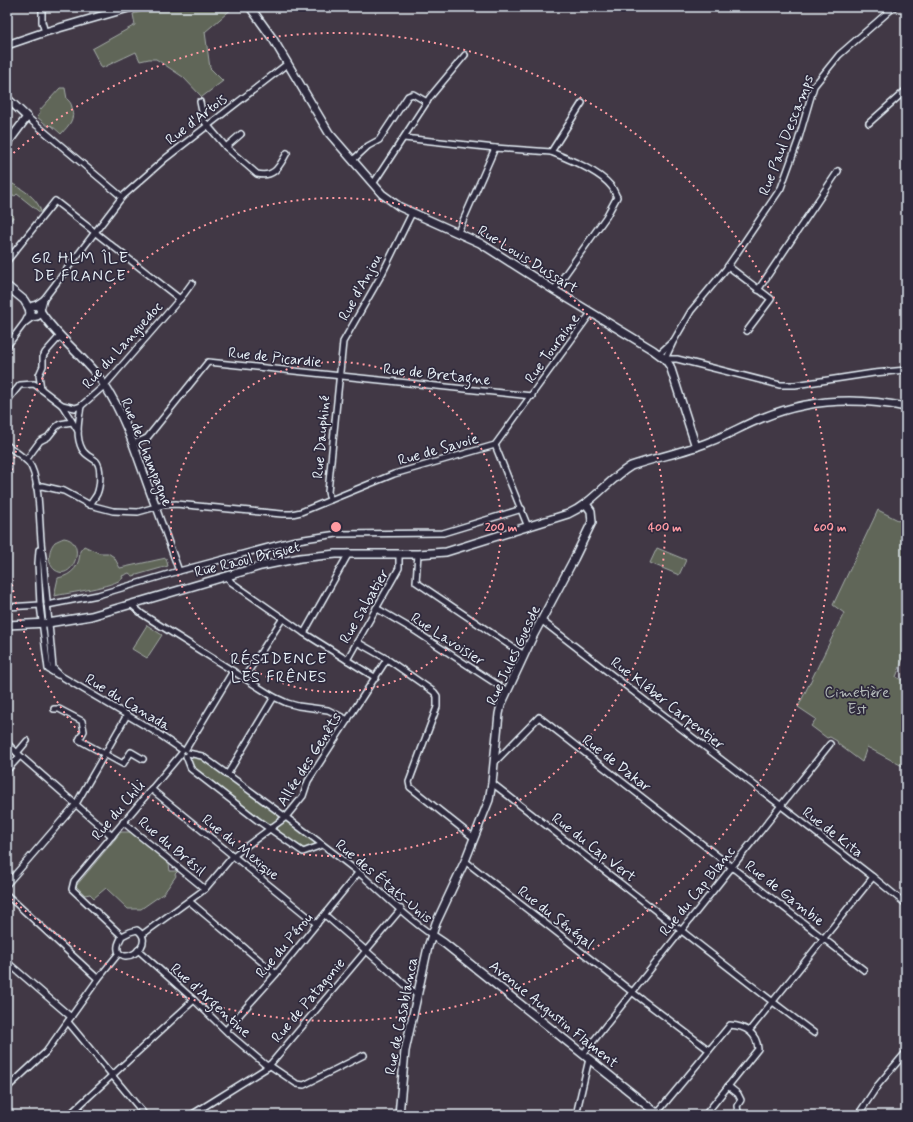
<svg xmlns="http://www.w3.org/2000/svg" width="913" height="1122" font-family="Mynerve,sans-serif">
<rect width="100%" height="100%" fill="#413845"/>
<filter id="ink" filterUnits="userSpaceOnUse"><feTurbulence type="fractalNoise" baseFrequency=".025" numOctaves="2"/><feDisplacementMap in="SourceGraphic" scale="8" xChannelSelector="R" yChannelSelector="G"/><feConvolveMatrix kernelMatrix="1 2 1 2 8 2 1 2 1" color-interpolation-filters="sRGB"/></filter>
<g filter="url(#ink)">
<g fill="#616658" stroke="#a4aca8">
<polygon points="156,7 234,7 205,32 210,68 223,81 202,97 183,77 156,59 149,59 140,61 136,52 102,68 92,49 135,25 133,14"/>
<path d="M60 88H65L67 99C70 102 71 103 72 107 75 120 69 125 61 134L51 125 49 127 37 117 40 113 39 111Z"/>
<path d="M7 181C19 187 38 197 41 212L52 202 42 214 17 194 15 196 13 195 8 201 9 211 14 216 7 225Z"/>
<polygon points="878,510 906,524 906,651 896,677 906,682 906,768 867,747 862,762 838,744 837,741 830,737 827,738 811,726 816,719 798,707 844,613 833,605"/>
<path d="M64 538C88 541 73 583 55 570 47 564 48 549 55 542 57 541 61 539 64 538Z"/>
<path d="M84 546 99 553H108L114 557 120 568 166 558 168 566 133 576 129 573 122 576 123 578C114 587 68 593 54 596L58 578C73 575 80 565 80 551Z"/>
<polygon points="657,548 686,560 679,575 650,563"/>
<polygon points="147,625 162,635 147,658 132,649"/>
<polygon points="195,756 202,758 280,814 281,817 272,824 268,824 190,764 189,762"/>
<polygon points="288,819 315,841 315,845 306,850 300,849 277,830 276,827"/>
<polygon points="121,832 131,832 169,864 170,871 178,871 175,874 176,876 164,893 141,909 128,909 106,888 94,898 90,894 85,895 76,886"/>
</g>
<g fill="none" stroke-linecap="round" stroke-linejoin="round">
<defs>
<g id="street">
<polyline points="42,7 42,22 45,32"/>
<polyline points="894,7 839,55 814,86 798,141 781,188 726,269 691,311 673,342 665,359 677,359 780,385 795,385 874,373 906,370"/>
<polyline points="200,102 204,121 226,147 241,134"/>
<polyline points="27,117 122,197"/>
<polyline points="869,123 906,90"/>
<polyline points="404,138 495,148"/>
<path d="M226 147 257 174C275 178 279 166 287 153"/>
<path d="M551 152C569 159 599 171 611 186 614 189 615 194 617 197L606 217 554 290"/>
<polyline points="353,160 368,146 379,140 408,96 413,94 427,102"/>
<polyline points="373,184 430,97 465,55"/>
<polyline points="458,232 495,148 551,152 582,103"/>
<polyline points="7,261 55,201 180,299"/>
<polyline points="728,266 771,299 747,331"/>
<polyline points="758,290 838,171"/>
<polyline points="35,305 44,299 122,197 166,158 287,64"/>
<polyline points="41,310 44,299"/>
<polyline points="26,322 34,316"/>
<polyline points="7,346 25,322 30,312"/>
<polyline points="659,354 672,342"/>
<polyline points="41,389 62,405 78,431"/>
<polyline points="7,401 20,385 34,384 41,389 39,375 43,366 43,357 45,353 60,336"/>
<polyline points="62,405 75,408 81,406 105,385 184,294 192,283"/>
<path d="M81 406C79 419 75 436 82 449 85 455 91 457 96 461 102 467 100 487 97 494 95 498 92 501 90 505"/>
<polyline points="133,444 147,438 208,362 532,396"/>
<path d="M7 445C14 451 23 456 29 463 42 481 38 533 43 557L53 668 61 676 154 731 182 750"/>
<polyline points="495,445 528,527"/>
<polyline points="26,460 40,441 48,437 56,427 60,424 72,422"/>
<polyline points="36,487 42,486 64,491 90,505 113,511 138,512 163,505 176,504 282,514 292,514 301,512 394,474 495,445 591,313"/>
<polyline points="330,500 328,492 331,461 343,342 383,272 412,213"/>
<polyline points="156,507 179,571"/>
<polyline points="39,550 38,563 40,605 48,669 58,675"/>
<polyline points="418,554 416,582 524,655"/>
<polyline points="227,576 231,582 304,633 347,660"/>
<polyline points="47,605 98,595 179,571 291,541 337,534 443,533 522,509"/>
<polyline points="132,605 142,614 274,697 287,703 298,706 328,710 348,720"/>
<polyline points="7,607 40,605"/>
<polyline points="376,608 412,629 507,691"/>
<polyline points="541,620 873,877 906,904"/>
<polyline points="304,633 349,553"/>
<polyline points="357,642 387,659 434,692 437,696 437,707 409,782 410,787 474,838"/>
<polyline points="244,678 283,618"/>
<polyline points="376,678 347,660 399,568 399,554"/>
<polyline points="54,709 59,709 82,721 84,731 79,740 123,764 131,752 143,759"/>
<polyline points="7,743 17,753 112,836"/>
<polyline points="186,749 233,671"/>
<polyline points="17,753 27,741"/>
<path d="M188 753 202 756C255 794 307 832 358 872 383 893 405 917 432 935"/>
<polyline points="186,756 191,769 257,820 303,852 322,845"/>
<polyline points="494,763 539,717 864,970"/>
<polyline points="9,768 20,756"/>
<polyline points="227,775 274,697"/>
<polyline points="492,783 769,999 814,1033"/>
<polyline points="151,789 317,924"/>
<polyline points="123,822 205,889"/>
<polyline points="465,861 564,938 632,992 709,1050"/>
<polyline points="7,884 76,804 127,715"/>
<polyline points="7,895 98,979"/>
<polyline points="189,901 276,974"/>
<polyline points="325,915 417,995"/>
<polyline points="143,934 205,889 233,856 286,817 303,796 308,781 387,659"/>
<path d="M122 936C119 942 116 947 119 953 121 954 123 956 125 956 137 957 152 940 137 930L130 932 122 936 72 889 74 881 181 754"/>
<polyline points="138,950 194,1000 227,1032 268,1067"/>
<polyline points="7,962 71,1017"/>
<polyline points="68,1022 145,1115"/>
<polyline points="226,1030 276,974 358,873"/>
<polyline points="749,1031 873,877"/>
<polyline points="583,1054 830,744"/>
<polyline points="269,1065 297,1084 304,1085 364,1055"/>
<polyline points="728,1086 738,1094 741,1100 737,1106 738,1112 742,1115"/>
<polyline points="7,1088 46,1052 98,979 119,953"/>
<path d="M657 1113 730 1025C745 1026 757 1033 758 1049L705 1115"/>
<polyline points="69,1115 194,1000"/>
<polyline points="191,1115 268,1067 401,909"/>
<polyline points="576,1115 589,1059"/>
<polyline points="858,1115 878,1085 906,1052"/>
</g>
<g id="secondary">
<polyline points="250,7 273,39 329,133 382,194 400,207 480,243 554,290 653,350 665,359 670,366 696,447"/>
<polyline points="7,45 45,32 132,7"/>
<polyline points="7,98 27,117 7,144"/>
<polyline points="7,286 24,300 30,310"/>
<circle cx="35" cy="311" r="5.5"/>
<path d="M41 312C58 339 87 358 105 386 129 422 140 467 156 507"/>
<path d="M7 625 48 623 91 616 261 566 300 558 336 554H418L446 552 568 514C593 503 608 480 631 466 657 457 684 452 709 442 728 435 744 425 762 418 808 399 858 397 906 407"/>
<polyline points="432,935 444,943 659,1115"/>
<polyline points="399,1115 405,1051 428,947 436,923 465,861 489,800 492,783 499,714 501,705 533,636 574,559 592,522 591,511 586,504"/>
</g>
</defs>
<use href="#street" stroke="#e8f1f8" stroke-width="8"/>
<use href="#secondary" stroke="#e8f1f8" stroke-width="10"/>
<use href="#street" stroke="#2f2a3d" stroke-width="5"/>
<use href="#secondary" stroke="#2f2a3d" stroke-width="7"/>
</g>
</g>
<g fill="none" stroke="#ff9aa2" stroke-width="2" stroke-dasharray="2 4">
<circle cx="336" cy="527" r="165"/>
<path d="M7 524A329 329 0 1 1 7 530"/>
<path d="M9 157A494 494 0 1 1 9 897"/>
</g>
<g text-anchor="middle" stroke-width="3.5" stroke-linejoin="round" paint-order="stroke">
<g font-size="15" fill="#e8f1f8" stroke="#2f2a3d">
<text transform="translate(196 119) rotate(-38)" y="5">Rue d'Artois</text>
<text transform="translate(786 135) rotate(-69)" y="5">Rue Paul Descamps</text>
<text transform="translate(528 259) rotate(32)" y="5">Rue Louis Dussart</text>
<text transform="translate(360 287) rotate(-61)" y="5">Rue d'Anjou</text>
<text transform="translate(122 345) rotate(-48)" y="5">Rue du Languedoc</text>
<text transform="translate(552 348) rotate(-54)" y="5">Rue Touraine</text>
<text transform="translate(275 357) rotate(6)" y="5">Rue de Picardie</text>
<text transform="translate(437 374) rotate(6)" y="5">Rue de Bretagne</text>
<text transform="translate(321 437) rotate(-85)" y="5">Rue Dauphiné</text>
<text transform="translate(438 449) rotate(-16)" y="5">Rue de Savoie</text>
<text transform="translate(147 452) rotate(68)" y="5">Rue de Champagne</text>
<text transform="translate(247 559) rotate(-14)" y="5">Rue Raoul Briquet</text>
<text transform="translate(364 606) rotate(-60)" y="5">Rue Sabatier</text>
<text transform="translate(448 639) rotate(33)" y="5">Rue Lavoisier</text>
<text transform="translate(513 655) rotate(-65)" y="5">Rue Jules Guesde</text>
<text transform="translate(128 702) rotate(31)" y="5">Rue du Canada</text>
<text transform="translate(668 703) rotate(38)" y="5">Rue Kléber Carpentier</text>
<text transform="translate(309 759) rotate(-58)" y="5">Allée des Genêts</text>
<text transform="translate(617 763) rotate(38)" y="5">Rue de Dakar</text>
<text transform="translate(118 810) rotate(-50)" y="5">Rue du Chili</text>
<text transform="translate(833 832) rotate(38)" y="5">Rue de Kita</text>
<text transform="translate(172 846) rotate(40)" y="5">Rue du Brésil</text>
<text transform="translate(241 847) rotate(39)" y="5">Rue du Mexique</text>
<text transform="translate(594 847) rotate(38)" y="5">Rue du Cap Vert</text>
<text transform="translate(384 881) rotate(40)" y="5">Rue des États-Unis</text>
<text transform="translate(697 891) rotate(-51)" y="5">Rue du Cap Blanc</text>
<text transform="translate(785 893) rotate(38)" y="5">Rue de Gambie</text>
<text transform="translate(556 917) rotate(38)" y="5">Rue du Sénégal</text>
<text transform="translate(284 945) rotate(-50)" y="5">Rue du Pérou</text>
<text transform="translate(211 1000) rotate(42)" y="5">Rue d'Argentine</text>
<text transform="translate(308 1000) rotate(-50)" y="5">Rue de Patagonie</text>
<text transform="translate(554 1014) rotate(39)" y="5">Avenue Augustin Flament</text>
<text transform="translate(401 1016) rotate(-79)" y="5">Rue de Casablanca</text>
</g>
<g font-size="15" fill="#b2b9b8" stroke="#2f2a3d">
<text x="857" y="697">Cimetière<tspan x="857" dy="17">Est</tspan></text>
</g>
<g font-size="16" letter-spacing="1" fill="#e8f1f8" stroke="#2f2a3d">
<text x="80" y="263">GR HLM ÎLE<tspan x="80" dy="18">DE FRANCE</tspan></text>
<text x="279" y="664">RÉSIDENCE<tspan x="279" dy="18">LES FRÊNES</tspan></text>
</g>
</g>
<circle cx="336" cy="527" r="6" fill="#ff9aa2" stroke="#2f2a3d" stroke-width="2"/>
<g font-size="12" text-anchor="middle" font-weight="bold" fill="#ff9aa2" stroke="#2f2a3d" stroke-width="3.5" stroke-linejoin="round" paint-order="stroke">
<text x="501" y="531">200 m</text>
<text x="665" y="531">400 m</text>
<text x="830" y="531">600 m</text>
</g>
<rect width="913" height="1122" fill="none" stroke="#2f2a3d" stroke-width="24"/>
<rect x="12" y="12" width="889" height="1098" fill="none" stroke="#e8f1f8" stroke-width="1.5" filter="url(#ink)"/>
</svg>
